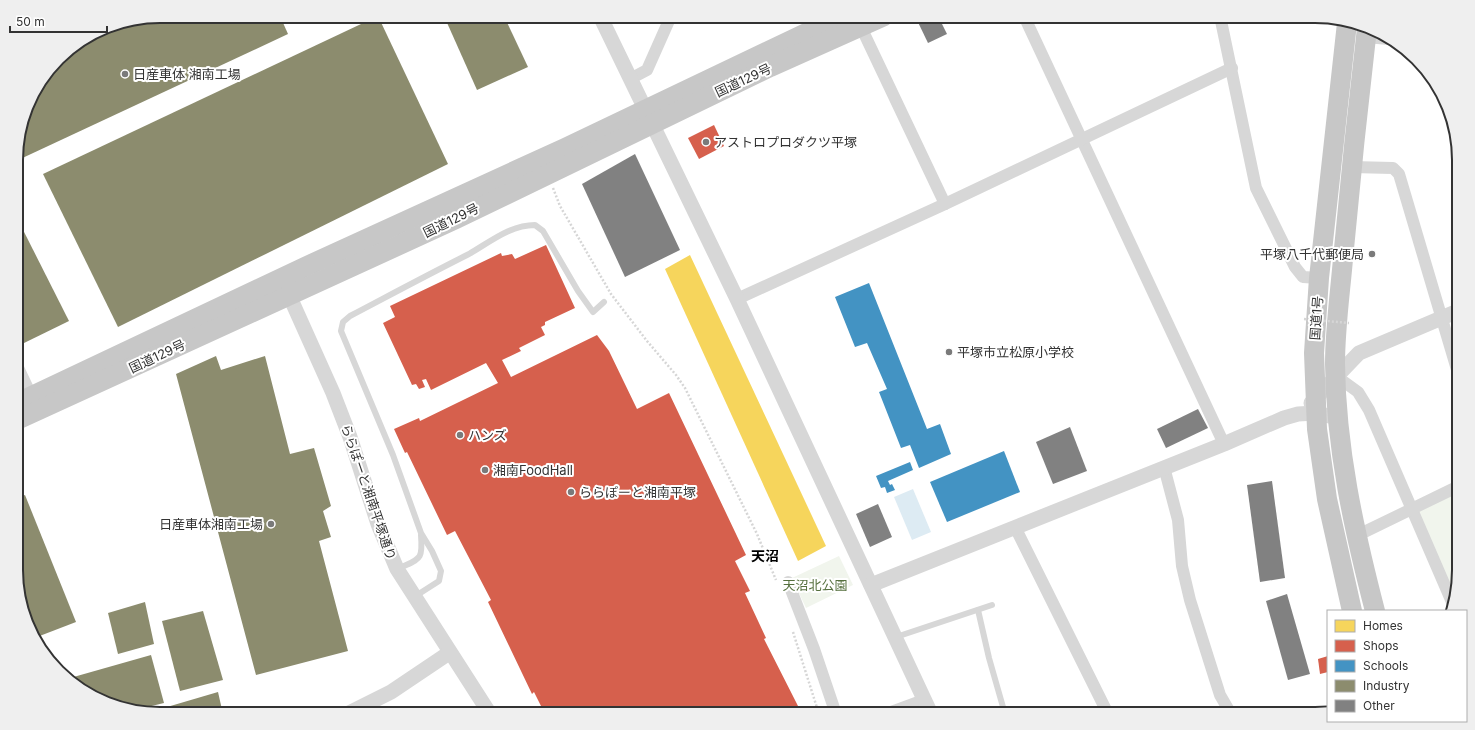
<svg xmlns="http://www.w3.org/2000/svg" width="1475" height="730" font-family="Inter,'Noto Sans JP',sans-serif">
<rect width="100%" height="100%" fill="#fff"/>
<g fill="#f1f5ed">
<polygon points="1459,486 1459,570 1452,602 1411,509"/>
<polygon points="839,556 853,585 806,608 792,578"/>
</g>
<polygon fill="#ddebf3" points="913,489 931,532 912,540 894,497"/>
<polygon fill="#f6d55c" points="690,255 826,546 798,561 665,269"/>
<g fill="#d6604d">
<polygon points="714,125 724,146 699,159 688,138"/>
<polygon points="546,245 575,308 545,322 545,325 541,327 545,335 519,348 521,351 502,360 511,377 597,335 609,351 637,409 669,393 746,555 735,561 750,591 745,593 766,638 764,639 798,706 783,714 545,714 534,692 532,694 488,602 491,600 455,531 447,535 407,452 405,453 394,429 419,418 420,421 498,383 486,363 431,390 426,379 422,380 425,387 419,389 416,384 412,385 383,323 395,317 390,306 501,253 502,256 512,254 515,259"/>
<polygon points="1328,656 1328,672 1320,674 1318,659"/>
</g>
<g fill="#4393c3">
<polygon points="869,283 927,429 940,424 951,454 919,468 910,445 901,448 879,392 887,389 867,343 855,347 835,297"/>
<polygon points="1004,451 1020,492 947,522 930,482"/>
<polygon points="910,462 913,470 888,481 890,485 892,484 895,490 887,493 885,487 881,488 876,476"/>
</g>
<g fill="#8c8c6e">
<polygon points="160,16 280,16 288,34 16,161 16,150 31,96 65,52 105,27"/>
<polygon points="378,16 448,164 118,327 43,174"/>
<polygon points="444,16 504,16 528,67 477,90"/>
<polygon points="16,216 69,321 22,344 17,334"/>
<polygon points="216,356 221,370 265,356 290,454 314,448 331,506 323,511 331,537 319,541 348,651 256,675 176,374"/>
<polygon points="25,495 76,622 37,637 17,589 17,498"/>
<polygon points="145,602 154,644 118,654 108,613"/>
<polygon points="203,611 223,680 180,691 162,621"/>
<polygon points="151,655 164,703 139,709 96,699 70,678"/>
<polygon points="218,692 223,714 160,714 150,712"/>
</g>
<g fill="#818181">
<polygon points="915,16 938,16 947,34 928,43"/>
<polygon points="635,154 680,250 625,277 582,184"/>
<polygon points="1198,409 1208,428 1166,448 1157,429"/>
<polygon points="1070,427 1087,471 1053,484 1036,442"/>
<polygon points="1272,481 1285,578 1260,582 1247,485"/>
<polygon points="878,504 892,537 870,547 856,514"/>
<polygon points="1287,594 1310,674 1288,680 1266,601"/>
</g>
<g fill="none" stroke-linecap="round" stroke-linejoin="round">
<g stroke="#d6d6d6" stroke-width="2.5" stroke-dasharray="2 2" stroke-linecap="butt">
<polyline points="553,188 560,206 611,294 647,341 676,375 685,388 757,534 776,580"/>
<polyline points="793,632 819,714"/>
</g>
<g stroke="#d7d7d7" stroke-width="6">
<path d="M398 569C420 558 423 561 421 535"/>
<path d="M414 597 439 581 441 571 432 551 421 533 393 455 341 331 343 322 350 316C390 295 429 274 469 254 490 242 510 225 535 225L543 231 578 291 593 312 604 302"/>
<polyline points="978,610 989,658 1005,714"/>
<polyline points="896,637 992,605"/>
</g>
<g stroke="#d7d7d7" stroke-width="12">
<polyline points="1024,16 1224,444"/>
<polyline points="1220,16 1256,188 1295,267 1303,277 1319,278"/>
<polyline points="861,27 945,204"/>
<polyline points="1366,37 1389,39"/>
<polyline points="630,79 647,70 671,16"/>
<polyline points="1351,167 1393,168 1399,174 1458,373"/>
<polyline points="737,299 945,204 1232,68"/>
<polyline points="1336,376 1358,392 1369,410 1452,602"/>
<polyline points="1164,467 1178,520 1182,566 1190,600 1220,695 1231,714"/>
<polyline points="1015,527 1108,714"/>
<polyline points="1356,536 1459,486"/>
<polyline points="788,582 814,649 836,714"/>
<polyline points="886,714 924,700"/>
</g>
<g stroke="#d7d7d7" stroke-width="15">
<polyline points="600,16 737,299 931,714"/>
<polyline points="285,286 333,393 350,437 378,524 397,569 490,714"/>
<polyline points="17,369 35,407"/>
<polyline points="1311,403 1359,353 1458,311"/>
<polyline points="871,585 1224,444 1284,418 1298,414 1316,413 1338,418"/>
<polyline points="347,714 391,692 449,653"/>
</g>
<g stroke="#c7c7c7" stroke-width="20">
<polyline points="1347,23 1319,278 1314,353 1317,429 1327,499 1352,611"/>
<path d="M1367 28C1358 105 1350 182 1343 259 1340 294 1335 329 1335 364 1336 449 1354 530 1375 611"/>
<polyline points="17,403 307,266 565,148 842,16"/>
<polyline points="17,420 456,219 770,67 884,16"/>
</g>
<polyline stroke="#d6d6d6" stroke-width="2.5" stroke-dasharray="2 2" stroke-linecap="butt" points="1304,319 1349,323"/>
</g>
<g fill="#7a7a7a" stroke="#fff" stroke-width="1.5">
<circle cx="125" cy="74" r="4"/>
<circle cx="706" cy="142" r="4"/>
<circle cx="1372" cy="254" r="4"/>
<circle cx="949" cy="352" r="4"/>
<circle cx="460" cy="435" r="4"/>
<circle cx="485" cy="470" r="4"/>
<circle cx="571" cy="492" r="4"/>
<circle cx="271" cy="524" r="4"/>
</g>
<g text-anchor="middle" stroke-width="4" stroke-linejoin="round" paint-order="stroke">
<g font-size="13" fill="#333" stroke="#fff" text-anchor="start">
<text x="133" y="79">日産車体 湘南工場</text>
<text x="714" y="147">アストロプロダクツ平塚</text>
<text x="1364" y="259" text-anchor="end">平塚八千代郵便局</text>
<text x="957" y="357">平塚市立松原小学校</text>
<text x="468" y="440">ハンズ</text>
<text x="493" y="475">湘南FoodHall</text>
<text x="579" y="497">ららぽーと湘南平塚</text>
<text x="263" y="529" text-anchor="end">日産車体湘南工場</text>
</g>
<g font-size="13" fill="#333" stroke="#fff">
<text transform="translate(743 80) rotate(-25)" y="5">国道129号</text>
<text transform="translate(451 220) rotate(-26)" y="5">国道129号</text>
<text transform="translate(1316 318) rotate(-86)" y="5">国道1号</text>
<text transform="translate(157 356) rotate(-25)" y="5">国道129号</text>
<text transform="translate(369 492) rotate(71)" y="5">ららぽーと湘南平塚通り</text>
</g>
<g font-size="13" fill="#56703f" stroke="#fff">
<text x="815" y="590">天沼北公園</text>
</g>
<g font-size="14" font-weight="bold" fill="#000" stroke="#fff">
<text x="765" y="561">天沼</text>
</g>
</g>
<path d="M0 0H1475V730H0ZM160 23H1315A137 137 0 0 1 1452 160V570A137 137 0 0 1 1315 707H160A137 137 0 0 1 23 570V160A137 137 0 0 1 160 23Z" fill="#efefef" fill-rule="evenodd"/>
<path fill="none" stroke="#333" stroke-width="2" d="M160 23H1315A137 137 0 0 1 1452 160V570A137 137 0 0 1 1315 707H160A137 137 0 0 1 23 570V160A137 137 0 0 1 160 23Z"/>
<rect x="1327" y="610" width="140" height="112" fill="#ffffff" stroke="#adadad"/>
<rect x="1335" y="620" width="20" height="12" fill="#f6d55c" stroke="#adadad"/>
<text x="1363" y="630" font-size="12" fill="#333333">Homes</text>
<rect x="1335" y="640" width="20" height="12" fill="#d6604d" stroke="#adadad"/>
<text x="1363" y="650" font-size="12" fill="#333333">Shops</text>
<rect x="1335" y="660" width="20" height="12" fill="#4393c3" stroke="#adadad"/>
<text x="1363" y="670" font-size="12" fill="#333333">Schools</text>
<rect x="1335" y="680" width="20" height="12" fill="#8c8c6e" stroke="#adadad"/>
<text x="1363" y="690" font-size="12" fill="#333333">Industry</text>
<rect x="1335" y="700" width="20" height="12" fill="#818181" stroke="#adadad"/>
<text x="1363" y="710" font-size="12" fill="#333333">Other</text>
<path d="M10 26v6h97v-6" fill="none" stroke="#333333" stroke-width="2"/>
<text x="16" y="26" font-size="12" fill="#333333" stroke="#ffffff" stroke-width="3" paint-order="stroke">50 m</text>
</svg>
